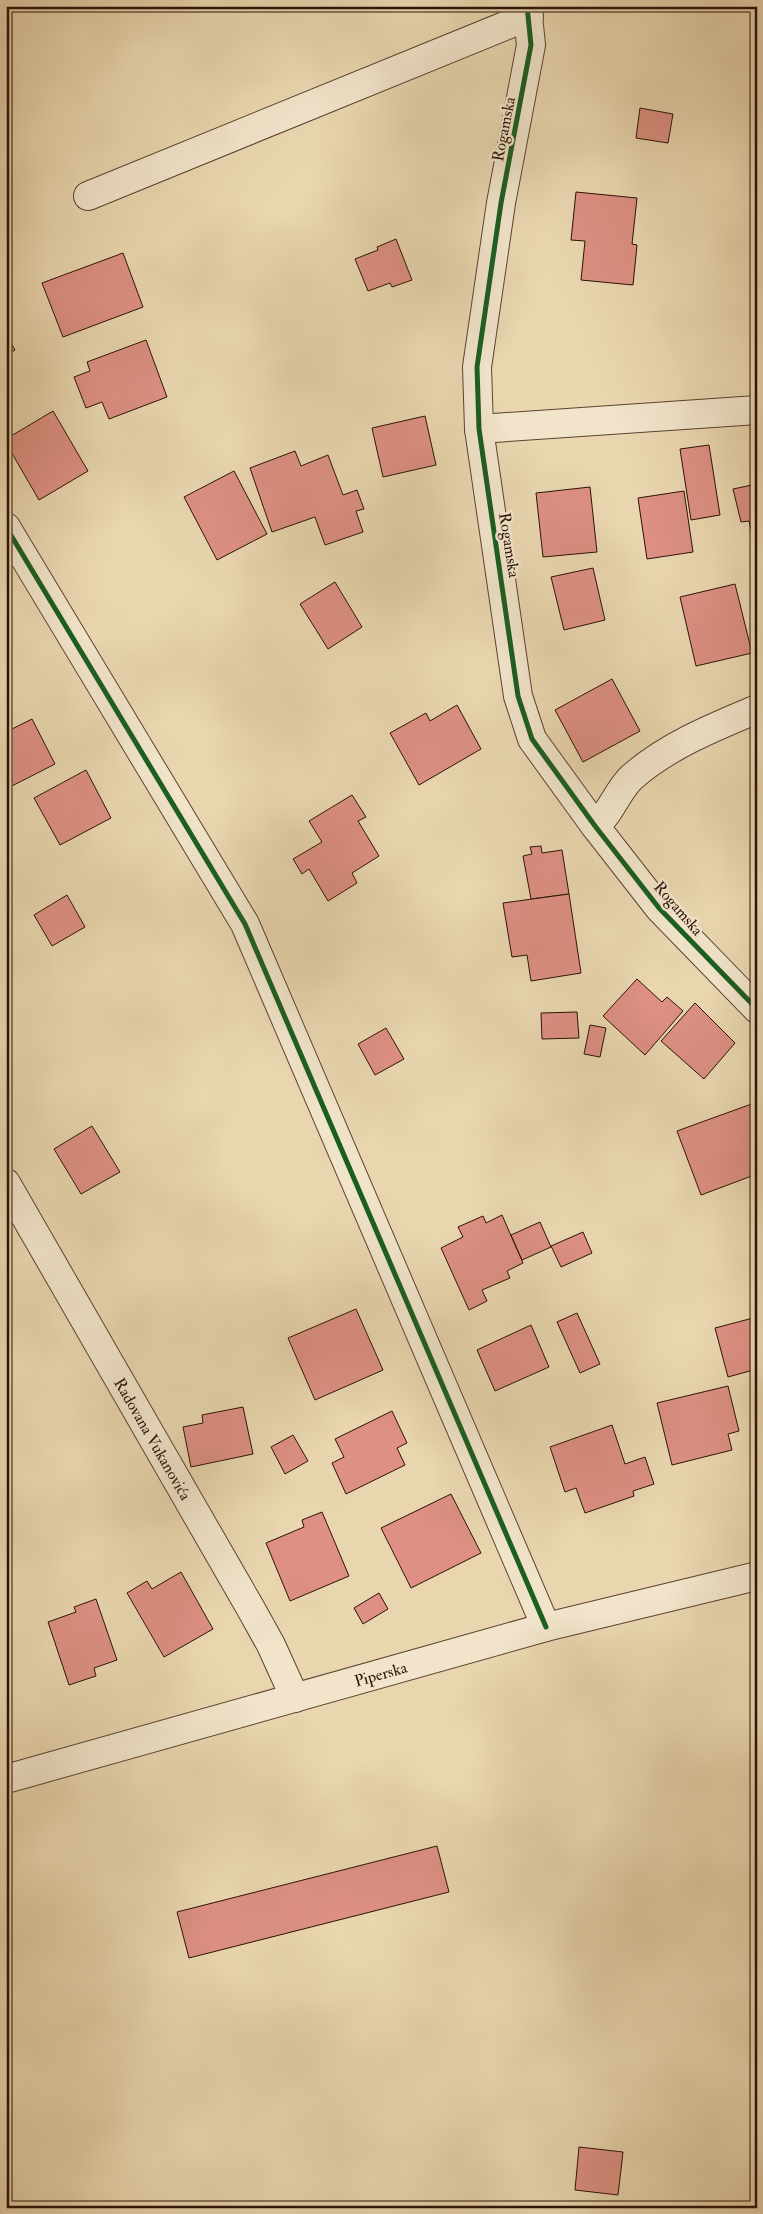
<svg xmlns="http://www.w3.org/2000/svg" width="763" height="2214" font-family="'IM FELL Double Pica',serif">
<rect width="100%" height="100%" fill="#e9d6af"/>
<filter id="stains"><feTurbulence type="fractalNoise" baseFrequency=".004" numOctaves="4"/><feColorMatrix values="0 0 0 0 .2 0 0 0 0 .09 0 0 0 0 .02 0 0 0 .5 -.17"/></filter>
<radialGradient id="worn" r=".72"><stop offset=".6" stop-color="#630" stop-opacity="0"/><stop offset="1" stop-color="#630" stop-opacity=".3"/></radialGradient>
<g fill="#dd9083" stroke="#2b1207">
<polygon points="640,108 673,114 668,143 636,138"/>
<polygon points="576,192 637,198 632,244 637,245 633,285 581,280 585,241 571,240"/>
<polygon points="396,239 412,280 392,287 390,283 368,291 355,259 378,250 377,247"/>
<polygon points="123,253 143,307 63,337 42,283"/>
<polygon points="6,334 15,350 6,355"/>
<polygon points="146,340 167,397 109,419 102,402 86,408 74,377 90,371 87,362"/>
<polygon points="53,411 88,471 39,500 6,443 6,439"/>
<polygon points="425,416 436,465 383,477 372,428"/>
<polygon points="709,445 720,515 691,520 680,449"/>
<polygon points="295,451 301,466 328,455 343,495 357,490 364,509 356,511 363,532 325,545 315,517 272,532 250,468"/>
<polygon points="234,471 267,534 217,560 184,497"/>
<polygon points="757,484 757,548 755,548 749,521 741,522 733,489"/>
<polygon points="590,487 597,552 543,557 536,493"/>
<polygon points="684,491 693,552 647,559 638,498"/>
<polygon points="593,568 605,620 564,630 551,577"/>
<polygon points="335,582 362,627 328,649 300,604"/>
<polygon points="735,584 752,653 696,666 680,597"/>
<polygon points="612,679 640,731 583,762 555,710"/>
<polygon points="457,705 481,749 419,785 390,733 426,713 430,721"/>
<polygon points="32,719 55,764 6,789 6,732"/>
<polygon points="86,770 111,818 60,845 34,798"/>
<polygon points="352,795 366,817 358,821 379,856 352,873 357,883 328,901 309,869 302,874 293,859 322,842 309,821"/>
<polygon points="541,846 542,853 562,850 569,894 531,899 523,856 532,854 530,847"/>
<polygon points="569,894 581,973 531,981 527,955 512,957 503,903"/>
<polygon points="67,895 85,927 52,946 34,915"/>
<polygon points="637,979 662,1002 667,997 683,1011 645,1055 603,1016"/>
<polygon points="695,1003 735,1043 704,1079 661,1041"/>
<polygon points="577,1012 579,1038 542,1039 541,1013"/>
<polygon points="590,1025 606,1028 600,1057 584,1054"/>
<polygon points="386,1028 404,1059 375,1075 358,1044"/>
<polygon points="757,1102 757,1174 701,1195 677,1131"/>
<polygon points="92,1126 120,1172 81,1194 54,1149"/>
<polygon points="502,1215 523,1263 507,1271 510,1278 482,1290 487,1301 469,1310 441,1248 463,1237 458,1227 483,1216 486,1223"/>
<polygon points="540,1222 551,1247 522,1260 511,1235"/>
<polygon points="583,1232 592,1253 561,1267 551,1246"/>
<polygon points="356,1309 383,1370 315,1400 288,1338"/>
<polygon points="577,1313 600,1364 580,1373 557,1322"/>
<polygon points="757,1317 757,1369 728,1377 715,1328"/>
<polygon points="531,1325 549,1367 495,1391 477,1350"/>
<polygon points="728,1386 739,1431 728,1434 732,1450 672,1465 657,1403"/>
<polygon points="243,1407 253,1454 191,1467 183,1427 203,1423 202,1415"/>
<polygon points="392,1411 407,1443 397,1448 405,1465 346,1494 332,1463 344,1457 335,1439"/>
<polygon points="612,1425 625,1464 645,1457 654,1484 633,1491 634,1496 585,1513 576,1488 565,1492 550,1447"/>
<polygon points="293,1435 308,1461 285,1474 271,1447"/>
<polygon points="451,1494 481,1553 411,1588 381,1528"/>
<polygon points="322,1512 349,1576 290,1601 266,1543 304,1527 302,1520"/>
<polygon points="181,1572 213,1629 164,1657 127,1593 147,1581 152,1589"/>
<polygon points="379,1593 388,1609 363,1624 354,1608"/>
<polygon points="96,1599 117,1660 94,1668 96,1676 69,1685 48,1622 76,1612 74,1607"/>
<polygon points="437,1846 449,1892 189,1958 177,1912"/>
<polygon points="579,2147 623,2152 618,2195 575,2190"/>
</g>
<g fill="none" stroke-linecap="round" stroke-linejoin="round">
<defs>
<g id="minor">
<polyline points="527,6 531,45 501,203 477,367 479,429 518,696 532,739 595,826 659,908 757,1009"/>
<polyline points="88,196 529,16"/>
<polyline points="479,429 757,410"/>
<polyline points="6,527 245,924 546,1627"/>
<path d="M595 826C611 813 617 791 632 777 667 746 714 727 757 709"/>
<path id="s1" d="M6 1183 251 1609 271 1645 295 1698"/>
<path id="s2" d="M6 1779 546 1627 757 1576"/>
</g>
</defs>
<use href="#minor" stroke="#5a4331" stroke-width="30"/>
<use href="#minor" stroke="#f1e4cb" stroke-width="28"/>
<defs>
<g id="cycleway">
<polyline points="527,6 531,45 501,203 477,367 479,429 518,696 532,739 595,826 659,908 757,1009"/>
<polyline points="6,527 245,924 546,1627"/>
</g>
</defs>
<use href="#cycleway" stroke="#f1e4cb" stroke-width="8"/>
<use href="#cycleway" stroke="#1b5e20" stroke-width="5"/>
</g>
<g text-anchor="middle" stroke-width="5" stroke-linejoin="round" paint-order="stroke">
<g font-size="16" fill="#2b1207" stroke="#f1e4cb">
<text transform="translate(503 129) rotate(-79)" y="6">Rogamska</text>
<text transform="translate(510 545) rotate(81)" y="6">Rogamska</text>
<text transform="translate(679 908) rotate(49)" y="6">Rogamska</text>
<text dy="6" stroke="none"><textPath href="#s1" startOffset="295">Radovana Vukanovića</textPath></text>
<text dy="6" stroke="none"><textPath href="#s2" startOffset="389">Piperska</textPath></text>
</g>
</g>
<rect width="763" height="2214" fill="none" stroke="#e9d6af" stroke-width="25"/>
<rect x="8" y="8" width="748" height="2199" fill="none" stroke="#2b1207" stroke-width="2.5"/>
<rect x="12" y="12" width="738" height="2189" fill="none" stroke="#2b1207"/>
<rect width="100%" height="100%" filter="url(#stains)"/>
<rect width="100%" height="100%" fill="url(#worn)"/>
</svg>
